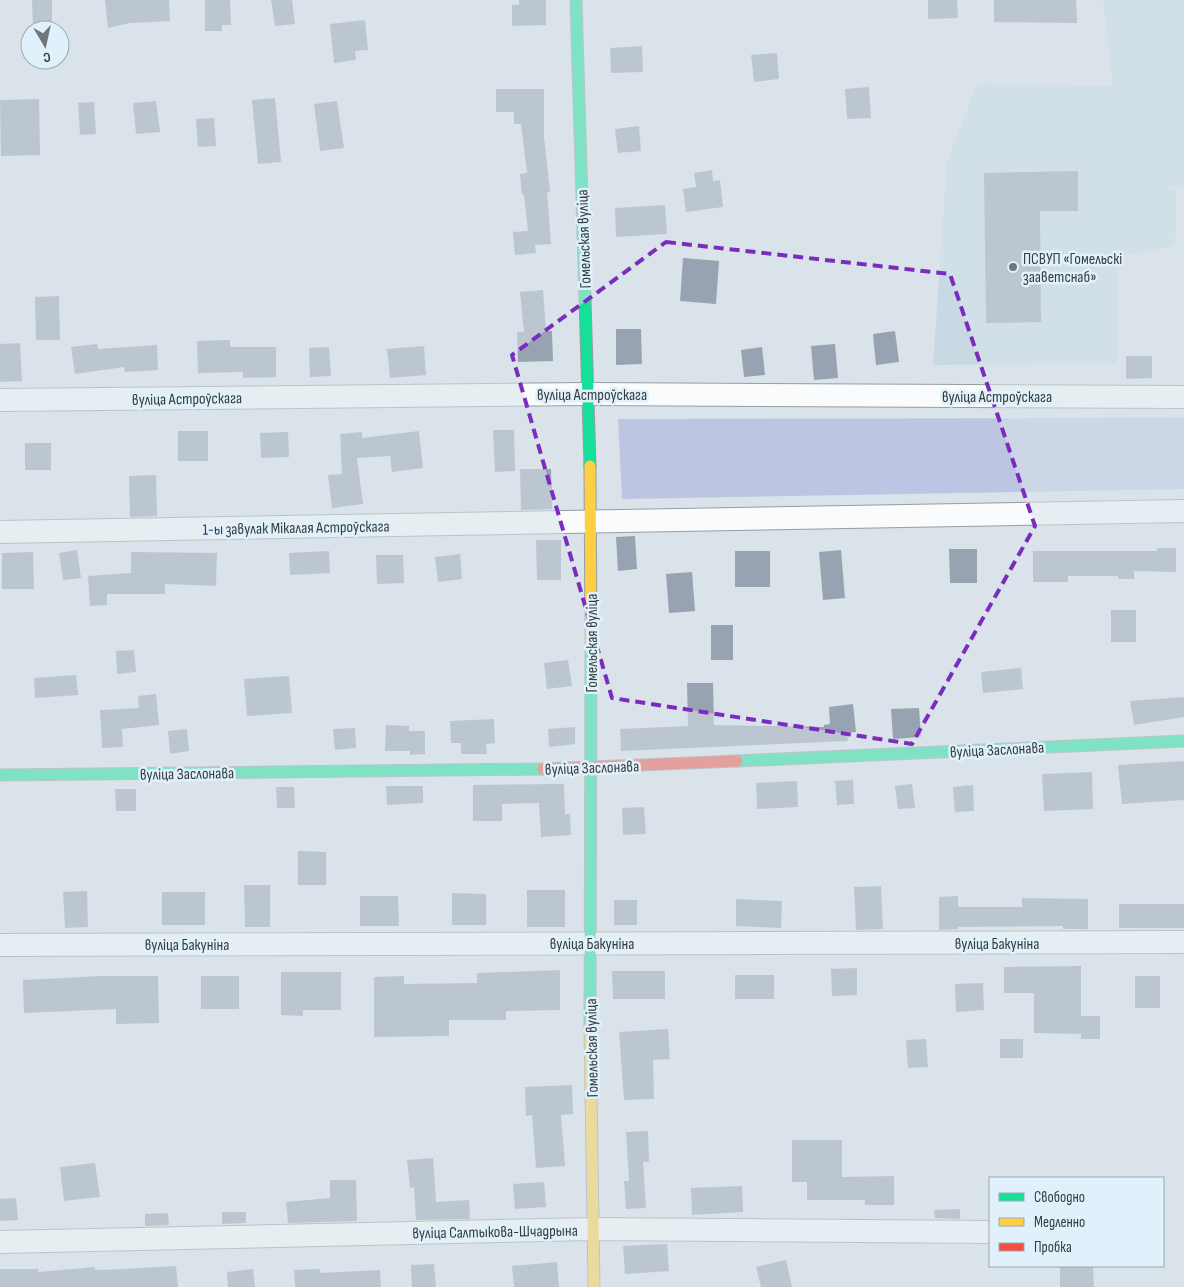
<svg xmlns="http://www.w3.org/2000/svg" width="1184" height="1287" font-family="'Sofia Sans Condensed',sans-serif">
<rect width="100%" height="100%" fill="#d9e3e9"/>
<polygon fill="#c8d9e4" points="1103,0 1184,0 1184,188 1161,187 1176,190 1175,246 1117,256 1117,363 933,365 947,162 977,84 1113,86"/>
<polygon fill="#bec5e2" points="1184,418 1184,489 622,499 618,419"/>
<g fill="#98a3b1">
<polygon points="32,0 52,0 52,27 33,28"/>
<polygon points="105,0 169,0 170,21 130,23 108,28"/>
<polygon points="205,0 230,0 231,25 222,25 222,31 205,31"/>
<polygon points="271,0 292,0 295,24 275,26"/>
<polygon points="519,0 546,0 546,25 512,26 512,5 519,5"/>
<polygon points="928,0 957,0 958,18 928,19"/>
<polygon points="994,0 1076,0 1077,23 994,22"/>
<polygon points="365,20 368,50 355,51 356,60 334,63 330,24"/>
<polygon points="642,46 643,72 611,73 610,48"/>
<polygon points="777,53 779,79 754,82 751,55"/>
<polygon points="869,87 871,118 847,119 845,89"/>
<polygon points="496,89 544,89 544,136 550,192 547,192 551,244 535,245 536,253 515,255 513,232 528,231 524,195 522,195 520,174 527,173 521,124 514,124 514,112 496,112"/>
<polygon points="275,98 281,162 258,164 252,100"/>
<polygon points="39,99 40,155 1,156 0,100"/>
<polygon points="156,101 160,132 136,134 133,103"/>
<polygon points="337,101 344,148 320,151 314,104"/>
<polygon points="94,102 96,134 80,135 78,103"/>
<polygon points="214,118 216,146 198,147 196,119"/>
<polygon points="639,126 641,151 618,153 615,129"/>
<polygon points="712,170 713,181 720,180 723,207 686,212 683,189 696,187 694,173"/>
<polygon points="1078,171 1078,211 1040,211 1041,322 986,323 984,173"/>
<polygon points="665,205 667,234 616,237 615,208"/>
<polygon points="683,258 719,261 716,304 680,301"/>
<polygon points="543,290 546,331 552,331 553,361 518,362 517,332 524,332 520,292"/>
<polygon points="59,296 60,340 36,340 35,297"/>
<polygon points="616,329 641,329 642,364 616,365"/>
<polygon points="895,331 899,362 876,365 873,334"/>
<polygon points="230,340 230,347 276,347 276,377 243,378 243,372 198,373 197,341"/>
<polygon points="20,343 22,381 0,382 0,344"/>
<polygon points="97,344 98,349 157,345 158,370 125,372 124,367 75,374 71,347"/>
<polygon points="835,344 838,378 814,380 811,346"/>
<polygon points="424,346 426,375 390,378 387,349"/>
<polygon points="329,347 331,376 310,377 309,348"/>
<polygon points="762,347 765,375 744,377 741,350"/>
<polygon points="1126,356 1152,356 1152,378 1126,379"/>
<polygon points="493,430 514,430 515,471 495,472"/>
<rect x="178" y="431" width="30" height="30"/>
<polygon points="419,431 423,468 392,472 390,456 357,458 363,504 332,508 328,475 342,474 340,434 362,432 362,438"/>
<polygon points="288,432 289,457 261,458 260,433"/>
<rect x="25" y="443" width="26" height="27"/>
<polygon points="520,469 551,469 552,509 521,510"/>
<polygon points="156,475 157,516 130,517 129,476"/>
<polygon points="635,536 637,569 618,571 616,537"/>
<polygon points="536,540 561,540 561,580 537,580"/>
<polygon points="1157,548 1176,548 1176,572 1134,571 1134,579 1118,579 1118,576 1068,576 1068,582 1033,582 1033,551 1157,551"/>
<polygon points="949,549 977,549 977,583 950,583"/>
<polygon points="77,550 81,578 63,580 59,553"/>
<polygon points="841,550 845,598 823,600 819,552"/>
<polygon points="329,551 330,573 290,575 289,553"/>
<rect x="735" y="551" width="35" height="36"/>
<polygon points="33,552 34,589 2,589 2,553"/>
<polygon points="131,552 217,553 216,586 165,584 165,594 107,594 107,605 90,606 88,576 131,573"/>
<polygon points="460,554 462,579 438,582 435,557"/>
<polygon points="376,555 403,555 404,583 377,584"/>
<polygon points="692,572 695,611 669,613 666,574"/>
<rect x="1111" y="610" width="25" height="32"/>
<rect x="711" y="625" width="22" height="35"/>
<polygon points="134,650 136,672 117,674 116,651"/>
<polygon points="568,660 572,686 547,689 544,663"/>
<polygon points="1021,668 1023,689 983,693 981,672"/>
<polygon points="76,675 78,695 35,698 34,678"/>
<polygon points="289,676 292,713 247,716 244,679"/>
<polygon points="687,683 713,683 714,725 824,727 824,725 830,724 829,707 853,704 856,732 847,733 848,741 621,751 620,729 688,726"/>
<polygon points="156,694 159,725 122,729 123,747 102,748 100,710 139,708 138,696"/>
<polygon points="1184,697 1184,717 1134,725 1130,701"/>
<polygon points="919,708 921,737 893,739 891,709"/>
<polygon points="494,719 495,743 486,744 487,754 461,754 461,743 451,743 450,721"/>
<polygon points="386,725 409,726 409,731 425,731 425,754 410,755 410,751 385,751"/>
<polygon points="575,727 575,744 549,747 548,729"/>
<polygon points="355,728 356,748 335,750 333,729"/>
<polygon points="187,729 189,751 170,754 168,731"/>
<polygon points="1184,761 1184,800 1122,804 1118,765"/>
<polygon points="1092,772 1093,809 1044,811 1042,774"/>
<polygon points="853,780 854,804 837,805 835,781"/>
<polygon points="797,781 798,807 757,809 756,783"/>
<polygon points="564,784 565,814 570,814 571,835 541,837 539,803 502,804 502,821 473,821 473,785"/>
<polygon points="912,784 915,808 898,809 895,786"/>
<polygon points="973,785 974,811 955,812 953,787"/>
<polygon points="386,786 423,786 423,803 387,805"/>
<polygon points="276,787 294,787 295,808 277,808"/>
<polygon points="115,789 136,789 136,811 116,811"/>
<polygon points="644,807 646,834 623,835 622,808"/>
<polygon points="298,851 326,852 326,885 298,885"/>
<polygon points="244,885 270,885 270,927 245,927"/>
<polygon points="881,886 883,929 856,930 854,887"/>
<rect x="527" y="890" width="38" height="37"/>
<polygon points="87,891 88,927 65,928 63,892"/>
<rect x="162" y="892" width="43" height="33"/>
<polygon points="452,893 486,894 486,925 452,925"/>
<polygon points="360,896 398,896 399,926 360,926"/>
<polygon points="958,896 958,907 1022,907 1022,898 1088,899 1088,929 1063,929 1063,926 958,927 958,929 939,930 939,897"/>
<polygon points="736,899 782,901 781,928 736,926"/>
<rect x="614" y="900" width="23" height="25"/>
<rect x="1119" y="904" width="65" height="24"/>
<polygon points="1081,966 1081,1016 1100,1016 1100,1039 1081,1039 1081,1034 1034,1033 1034,993 1004,993 1004,967"/>
<polygon points="857,968 857,995 832,996 831,969"/>
<polygon points="560,970 560,1010 506,1011 506,1020 449,1020 449,1036 374,1037 374,977 404,976 404,984 477,983 477,973"/>
<polygon points="612,971 665,971 665,999 613,999"/>
<polygon points="281,972 341,972 341,1010 303,1010 303,1016 281,1015"/>
<rect x="735" y="975" width="39" height="24"/>
<polygon points="101,976 158,976 159,1023 116,1024 116,1009 24,1013 23,980"/>
<rect x="201" y="976" width="38" height="33"/>
<rect x="1135" y="976" width="25" height="32"/>
<polygon points="983,983 984,1010 956,1012 955,984"/>
<polygon points="668,1029 670,1059 653,1060 654,1099 624,1100 619,1032"/>
<polygon points="926,1039 928,1067 908,1068 906,1040"/>
<rect x="1000" y="1039" width="23" height="19"/>
<polygon points="572,1085 573,1114 561,1115 565,1166 536,1168 532,1115 526,1116 525,1087"/>
<polygon points="648,1131 649,1162 643,1162 646,1208 626,1209 624,1181 629,1181 626,1132"/>
<polygon points="792,1140 842,1140 842,1177 894,1176 894,1205 865,1205 865,1200 807,1200 807,1182 792,1182"/>
<polygon points="433,1158 436,1202 469,1200 470,1219 416,1220 414,1187 410,1188 407,1160"/>
<polygon points="95,1163 100,1197 64,1201 60,1167"/>
<polygon points="330,1180 356,1180 357,1221 288,1223 286,1202 330,1198"/>
<polygon points="544,1182 546,1207 515,1209 513,1184"/>
<polygon points="742,1186 743,1212 692,1215 691,1188"/>
<polygon points="16,1198 18,1220 0,1221 0,1199"/>
<polygon points="960,1209 960,1219 935,1218 934,1210"/>
<polygon points="222,1212 246,1212 246,1223 222,1224"/>
<polygon points="168,1213 169,1225 145,1226 145,1214"/>
<polygon points="667,1244 669,1271 625,1274 623,1246"/>
<polygon points="786,1260 792,1287 761,1287 756,1267"/>
<polygon points="557,1262 559,1287 514,1287 512,1266"/>
<polygon points="434,1264 436,1287 412,1287 411,1265"/>
<polygon points="176,1266 178,1287 0,1287 0,1269 38,1269 38,1272 95,1267 95,1270 124,1269"/>
<polygon points="1060,1266 1093,1266 1094,1287 1060,1287"/>
<polygon points="253,1269 255,1287 228,1287 227,1272"/>
<polygon points="320,1269 320,1273 380,1270 381,1287 295,1287 294,1270"/>
</g>
<g fill="none" stroke-linecap="round" stroke-linejoin="round">
<defs>
<g id="street">
<polyline points="0,400 588,394 1184,397"/>
<polyline points="0,532 1184,511"/>
<polyline points="0,945 1184,942"/>
<polyline points="0,1242 593,1229 990,1232"/>
</g>
<g id="fast">
<polyline points="576,0 590,466"/>
<polyline points="737,761 1184,741"/>
<polyline points="0,775 543,769"/>
<polyline points="590,1026 591,645"/>
</g>
<g id="slow">
<polyline points="590,466 591,645"/>
<polyline points="590,1026 594,1287"/>
</g>
<polyline id="jam" points="543,769 737,761"/>
</defs>
<use href="#street" stroke="#969ea3" stroke-width="24"/>
<use href="#fast" stroke="#969ea3" stroke-width="13"/>
<use href="#slow" stroke="#969ea3" stroke-width="13"/>
<use href="#jam" stroke="#969ea3" stroke-width="13"/>
<use href="#street" stroke="#f9fbfc" stroke-width="22"/>
<use href="#fast" stroke="#16e098" stroke-width="11"/>
<use href="#slow" stroke="#ffcf43" stroke-width="11"/>
<use href="#jam" stroke="#f24e42" stroke-width="11"/>
</g>
<path d="M0 0H1184V1287H0ZM666 242 950 274 1035 526 912 744 612 698 512 355Z" fill="#d9e3e9" fill-opacity=".55" fill-rule="evenodd"/>
<path fill="none" stroke="#7b2cbf" stroke-width="4" stroke-dasharray="10 6" stroke-linejoin="round" d="M666 242 950 274 1035 526 912 744 612 698 512 355Z"/>
<circle fill="#6f777c" stroke="#e0f1fc" stroke-width="2" cx="1013" cy="267" r="5"/>
<g text-anchor="middle" stroke-width="5" stroke-linejoin="round" paint-order="stroke">
<g font-size="16" fill="#363d41" stroke="#e0f1fc">
<text transform="translate(583 239) rotate(-92)" y="6">Гомельская вуліца</text>
<text x="592" y="400">вуліца Астроўскага</text>
<text x="997" y="402">вуліца Астроўскага</text>
<text transform="translate(187 398) rotate(-1)" y="6">вуліца Астроўскага</text>
<text transform="translate(296 527) rotate(-1)" y="6">1-ы завулак Мікалая Астроўскага</text>
<text transform="translate(591 643) rotate(-90)" y="6">Гомельская вуліца</text>
<text transform="translate(997 749) rotate(-3)" y="6">вуліца Заслонава</text>
<text transform="translate(592 767) rotate(-2)" y="6">вуліца Заслонава</text>
<text transform="translate(187 773) rotate(-1)" y="6">вуліца Заслонава</text>
<text x="592" y="949">вуліца Бакуніна</text>
<text x="997" y="949">вуліца Бакуніна</text>
<text x="187" y="950">вуліца Бакуніна</text>
<text transform="translate(591 1048) rotate(-91)" y="6">Гомельская вуліца</text>
<text transform="translate(495 1231) rotate(-1)" y="6">вуліца Салтыкова-Шчадрына</text>
</g>
<g font-size="16" fill="#363d41" stroke="#e0f1fc" text-anchor="start">
<text x="1023" y="264">ПСВУП «Гомельскі<tspan x="1023" dy="18">зааветснаб»</tspan></text>
</g>
</g>
<rect x="989" y="1177" width="175" height="90" fill="#e0f1fc" stroke="#9ca9b1"/>
<rect x="999" y="1193" width="25" height="8" fill="#16e098" stroke="#9ca9b1"/>
<text x="1034" y="1202" font-size="15" fill="#363d41">Свободно</text>
<rect x="999" y="1218" width="25" height="8" fill="#ffcf43" stroke="#9ca9b1"/>
<text x="1034" y="1227" font-size="15" fill="#363d41">Медленно</text>
<rect x="999" y="1243" width="25" height="8" fill="#f24e42" stroke="#9ca9b1"/>
<text x="1034" y="1252" font-size="15" fill="#363d41">Пробка</text>
<g transform="translate(45 45) rotate(171)"><circle r="24" fill="#e0f1fc" stroke="#9ca9b1"/>
<path d="M0-4L9 19L0 12L-9 19Z" fill="#6f777c"/>
<text y="-8" font-size="14" font-weight="bold" text-anchor="middle" fill="#363d41">С</text>
</g>
</svg>
